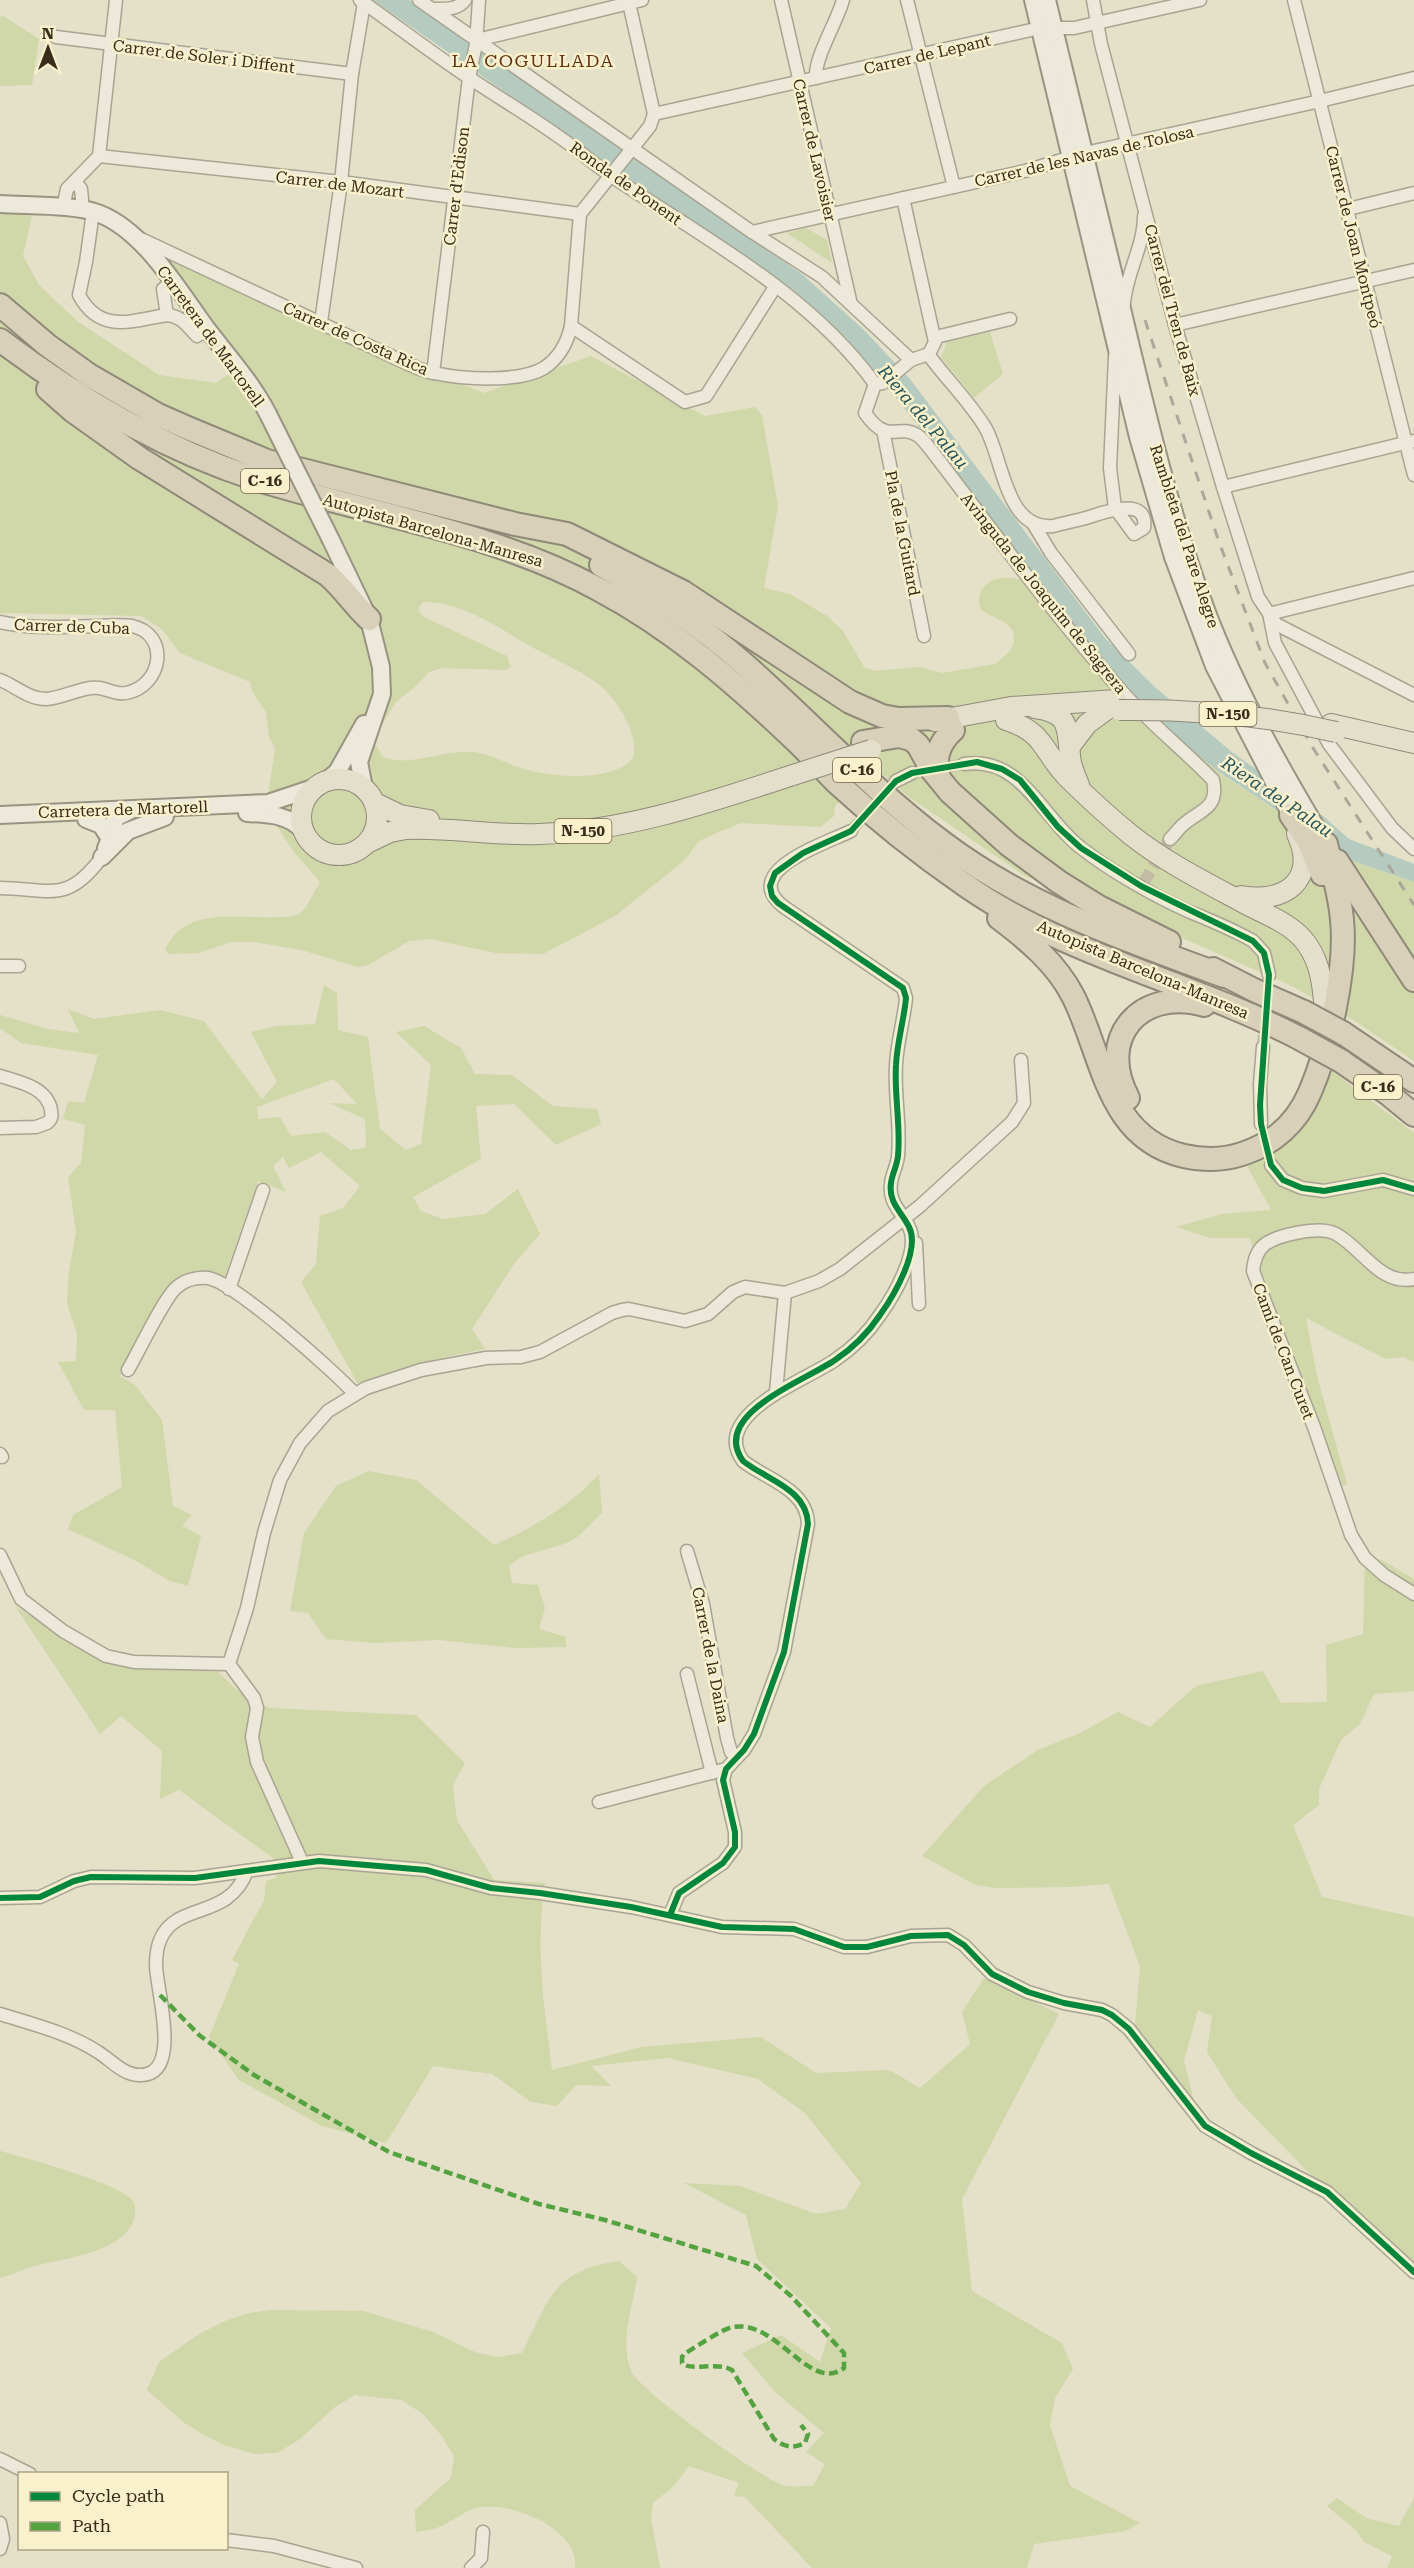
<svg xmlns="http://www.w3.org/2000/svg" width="1414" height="2568" font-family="'Roboto Serif',serif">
<rect width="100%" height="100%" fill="#e5e0c8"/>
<g fill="#d0d7a9" fill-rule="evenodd">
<polygon points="2,15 39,39 32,85 0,86 0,18"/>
<path d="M0 211 32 216 23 256 39 285 77 321 159 375 216 383 245 363 160 251 294 320 484 393 591 356 705 416 755 407 762 415 778 506 764 588 790 594 827 616 843 631 864 667 875 671 919 667 942 673 995 664 1009 652 1014 644 1013 631 1006 623 982 611C973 596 985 580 1002 578 1010 577 1019 580 1027 581L1221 774 1353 861 1414 882V1061L1355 1021 1290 985 1132 916 1025 876 909 797 876 769 835 806 834 816 820 827 741 823 707 837 698 842 685 860 615 916 543 954 496 953 430 939 409 941 368 965 357 967 302 950 254 942H231L199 953 169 954 165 950C188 898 256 925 298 915L306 907 320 882 293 851 266 809 275 749 269 737 266 712 252 692 250 682 180 653 162 629 141 616 0 613ZM423 602C464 602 498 628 532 647 553 659 577 668 597 683 616 697 640 734 633 758 613 783 552 777 524 769 506 764 490 753 472 752 443 749 406 769 382 756L376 745 380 728 396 702 416 686 429 672 442 668 506 670 511 667 507 656 424 617 419 612V607Z"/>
<polygon points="806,228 827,240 832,263 787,233"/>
<polygon points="990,332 1003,374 974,398 941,357 947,342"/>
<path d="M324 985 337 993 338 1030 368 1037 380 1129 406 1150 421 1144 431 1065 396 1032 424 1026 461 1048 475 1074 512 1075 553 1106 597 1109 601 1124 556 1145 514 1104 476 1106 481 1159 413 1197 421 1211 443 1219 485 1214 518 1189 540 1234 514 1264 472 1329 485 1349 445 1357 358 1384 301 1282 316 1264 320 1216 343 1208 360 1186 321 1152 289 1168 283 1157 273 1166 286 1192 258 1181 224 1279 197 1270 174 1283 120 1376 135 1385 162 1420 173 1506 192 1515 182 1526 201 1536 188 1586 170 1581 136 1561 68 1529 73 1515 122 1487 115 1410H84L58 1362 76 1361 77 1334 67 1303 69 1271 76 1232 68 1177 81 1163 85 1125 63 1119 68 1101 84 1103 98 1055 21 1043 0 1028V1015L48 1029 79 1033 68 1009 94 1019 160 1010 204 1021 262 1099 277 1082 251 1032 276 1026 315 1024ZM334 1079 357 1104 329 1103 365 1119 366 1148 351 1150 325 1132 291 1136 280 1117 258 1119 257 1107Z"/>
<polygon points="1325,1066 1414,1133 1414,1362 1404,1357 1385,1359 1306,1318 1317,1376 1347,1484 1335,1488 1308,1424 1250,1238 1210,1238 1176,1227 1222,1214 1271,1210 1245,1162"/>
<path d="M369 1471 416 1480 494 1545C534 1527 569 1507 599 1474L602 1513C593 1521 584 1533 574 1539 554 1551 525 1550 509 1566L512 1583 538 1585 545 1608 539 1629 566 1637V1647L515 1648 439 1640 374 1643 326 1639 308 1613 290 1611 304 1533 336 1486Z"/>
<polygon points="1365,1558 1380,1559 1414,1579 1414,1691 1374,1694 1360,1724 1341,1740 1319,1789 1319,1805 1293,1825 1322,1897 1414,1917 1414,2265 1375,2228 1310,2174 1236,2098 1207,2052 1212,2016 1198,2010 1184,2061 1194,2101 1135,2026 1140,1966 1109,1884 1069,1887 995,1888 976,1885 922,1856 984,1786 1038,1750 1080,1733 1118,1712 1150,1727 1196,1686 1263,1671 1281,1703 1327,1702 1326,1645 1363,1634"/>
<path d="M15 1606 97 1658 163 1670 217 1671 237 1690 269 1708 416 1715 465 1763 453 1785 457 1820 494 1880 545 1883C535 1945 544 2008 552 2070L642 2047 761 2037 816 2073 889 2070 920 2088 970 2044 962 2012 984 1978 1059 2014 962 2199 972 2291 1062 2343 1073 2369 1055 2398 1050 2425 1070 2486 1140 2523 1125 2531 1034 2544 1027 2568H812L745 2497 734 2496 739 2483 689 2466 673 2487 653 2503 651 2518 660 2568H575C579 2529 514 2503 481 2507 464 2510 454 2521 439 2527 432 2530 423 2531 416 2532L415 2510 451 2478 454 2456 441 2435 423 2414 402 2400 355 2395 335 2407 300 2439 277 2453 255 2454 227 2446 204 2435 183 2422 147 2390 159 2362 199 2334 225 2321 249 2313 271 2310 364 2311 433 2332 477 2353 499 2357 522 2353C549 2299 552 2271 619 2261L637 2277C633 2308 619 2340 631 2371 639 2390 764 2481 785 2486 794 2487 804 2486 813 2486L825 2464 806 2452 824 2433 775 2392 742 2353 781 2335 820 2362 831 2328 757 2259 746 2215 684 2183 740 2186 816 2214 845 2209 861 2183 805 2113 758 2079 668 2058 591 2066 611 2086 576 2085 557 2106 531 2102 492 2074 433 2066 386 2143 322 2126 239 2080 209 2037 239 1964 232 1960 264 1900 266 1881 276 1878 273 1858 179 1790 160 1799 162 1751 121 1716 100 1734Z"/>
<path d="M0 2151C23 2157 122 2184 133 2201 136 2206 136 2213 134 2219 123 2253 65 2258 35 2266 23 2269 12 2275 0 2278Z"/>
<polygon points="1337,2498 1366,2518 1399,2526 1414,2498 1414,2568 1387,2568 1392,2556 1364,2542 1356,2530 1327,2506"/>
</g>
<polygon fill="#b5cbc0" points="373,0 409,0 803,275 863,329 910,379 1105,638 1156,688 1233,753 1323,816 1349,839 1414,864 1414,882 1353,861 1222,774 1164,728 1098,657 877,373 792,292"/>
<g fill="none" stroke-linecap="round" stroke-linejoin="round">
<g stroke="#c2bca5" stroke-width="12" stroke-dasharray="12 6" stroke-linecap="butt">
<polyline points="912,773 964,764"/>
<polyline points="851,831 896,781"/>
<polyline points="1144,882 1170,839"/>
<polyline points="1263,1047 1265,1018"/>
</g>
<defs>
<g id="street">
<path d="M360 0C397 26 433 54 471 79 501 99 533 118 562 139 580 151 595 165 613 177 705 239 809 293 875 384"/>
<polyline points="419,0 752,232 822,277 911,360"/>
<polyline points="781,0 850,300"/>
<polyline points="907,0 954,187"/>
<polyline points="1093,0 1101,44 1175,325 1223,487 1258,597 1276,624 1414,695"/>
<polyline points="1294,0 1414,475"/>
<polyline points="629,3 654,114 650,126 580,214 571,326 685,402 706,396 775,287"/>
<path d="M433 9C445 9 458 10 465 0"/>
<polyline points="56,37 352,74"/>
<polyline points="477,40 642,0"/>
<path d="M816 78C814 58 837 22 843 0"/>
<polyline points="654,114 1040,28 1074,28 1200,0"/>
<polyline points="99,156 341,182 580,214"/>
<polyline points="75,181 81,189 83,210"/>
<polyline points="63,208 67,189 99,156 116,0"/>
<polyline points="1348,209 1414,193"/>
<path d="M93 212 86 262 79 295C100 334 131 321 167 315 182 316 187 326 197 336L208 329"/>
<polyline points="752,232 1025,171 1085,153 1320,101 1414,78"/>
<path d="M141 239 408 364C416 367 425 372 434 373 462 379 519 383 544 368 559 358 567 344 571 326"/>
<path d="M1124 304C1126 273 1144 247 1144 216"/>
<polyline points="167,315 163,289 172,282"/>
<polyline points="321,322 341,182 352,74 364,3"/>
<polyline points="1175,325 1414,270"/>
<polyline points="936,337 1010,319"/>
<path d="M928 354C946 379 969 401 985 427 1003 457 1005 531 1053 526 1064 523 1075 521 1086 518 1102 513 1149 495 1144 528L1134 534 1115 508 1110 468 1115 356"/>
<polyline points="433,373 469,78 476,44 479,0"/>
<path d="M875 384 865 413C888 446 897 423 917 435 922 438 927 445 931 450 992 529 1051 612 1118 687 1147 721 1182 748 1213 780 1219 808 1202 809 1184 824 1179 828 1175 834 1170 839"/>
<polyline points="875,384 883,383 911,360 929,354 935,342 903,198"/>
<polyline points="883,430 924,636"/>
<polyline points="1223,487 1413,441"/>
<polyline points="1034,525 1051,553 1129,654"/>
<polyline points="1269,614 1414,578"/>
<polyline points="1270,618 1275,643 1329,744 1392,828 1414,849"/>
<path d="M0 622C31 629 64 627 96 626 107 626 121 624 132 626 170 634 163 686 126 693 116 695 108 689 99 688 82 686 64 698 46 699 28 699 16 686 0 680"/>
<path d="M964 764C1021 755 1042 818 1080 847 1110 871 1156 897 1190 912 1212 921 1232 929 1253 941L1264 953 1269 975"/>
<polyline points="896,781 912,773"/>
<path d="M0 888C51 889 67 904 102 857"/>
<polyline points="0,966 19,966"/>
<path d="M0 1076C19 1082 47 1087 51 1110 52 1116 52 1119 47 1123L36 1127 0 1128"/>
<polyline points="1261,1124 1260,1084 1263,1047"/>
<polyline points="1271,1165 1283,1180 1302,1188 1324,1191 1383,1180 1414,1189"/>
<polyline points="916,1243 919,1304"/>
<path d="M1414 1279C1380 1286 1362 1248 1336 1234 1320 1225 1277 1235 1264 1245 1256 1252 1254 1261 1253 1271L1314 1427 1351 1535 1365 1558 1384 1575 1414 1594"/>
<polyline points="229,1289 263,1190"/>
<path d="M128 1370C138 1353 165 1296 177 1287 185 1280 197 1277 208 1278 234 1282 334 1371 355 1394"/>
<polyline points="776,1392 785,1293"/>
<polyline points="0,1454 2,1457"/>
<polyline points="687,1551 703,1604 727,1738 731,1752 736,1757"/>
<polyline points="0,1555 21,1599 63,1631 106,1656 134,1662 229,1664"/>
<polyline points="687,1674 712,1773"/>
<polyline points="599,1802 726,1769"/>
<polyline points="302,1862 257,1762 252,1737 257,1708 254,1698 229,1664 247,1608 264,1533 280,1480 300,1443 328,1411 366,1388 421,1370 486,1358 521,1357 540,1352 612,1313 622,1310 629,1309 685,1321 708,1314 733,1292 745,1287 785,1293 819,1281 840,1269 920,1206 1012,1122 1024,1103 1021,1060"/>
<polyline points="0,1898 40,1897 74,1881 91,1877 195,1878 319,1861 426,1870 491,1888 540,1893 631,1907 722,1927 794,1929 844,1947 867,1947 911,1936 948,1935 964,1945 992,1974 1028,1992 1064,2003 1102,2010 1112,2015 1129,2029 1205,2126 1251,2153 1327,2192 1414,2272"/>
<path d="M670 1915 679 1893 723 1863 735 1847V1832L723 1780 726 1769 744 1750 754 1734 784 1652 808 1524C807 1489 767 1480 743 1461 709 1414 807 1380 835 1360 853 1348 868 1333 880 1315 893 1297 921 1250 909 1227 902 1212 888 1203 891 1183 892 1174 897 1166 898 1156 901 1126 894 1095 896 1065 897 1042 904 1020 906 998L903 988 784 907C737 871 827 843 851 831"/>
<path d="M0 2014C32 2024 69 2033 98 2052 111 2060 124 2076 141 2075 183 2074 156 1989 156 1965 156 1956 157 1946 161 1938 177 1902 229 1920 247 1871"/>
<polyline points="0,2459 30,2474"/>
<polyline points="0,2523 3,2539 0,2549"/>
<polyline points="226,2540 274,2546 356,2568"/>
<polyline points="471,2568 481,2558 483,2532"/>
</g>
<g id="secondary">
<polyline points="1033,0 1138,437 1173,557 1214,666 1291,815"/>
<path d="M1047 0C1072 105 1098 209 1123 313 1147 414 1171 517 1208 615 1239 695 1282 770 1326 844"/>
<path d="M0 204C27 206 76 204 100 214 145 232 179 291 207 329 228 356 252 383 268 414"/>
<polyline points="331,540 369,619 381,667 382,694 359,762 364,788"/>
<polyline points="326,781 337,772 364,724"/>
<path d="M247 813C267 814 289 814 303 831"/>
<polyline points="0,815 268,803 316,787"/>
<polyline points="86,819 101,825 110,839"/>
<polyline points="106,848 113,832 115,818 133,809"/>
<polyline points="102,857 128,831 165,817"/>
</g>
<g id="primary">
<path d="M1035 708C1074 713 1066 732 1071 763 1073 770 1076 778 1079 785"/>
<path d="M1006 720C1045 732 1042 751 1067 777 1087 797 1109 817 1131 835 1165 862 1205 882 1244 903 1264 914 1286 921 1302 938 1318 956 1322 978 1324 1001"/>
<polyline points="935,721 1011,707 1116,700"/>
<polyline points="1331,724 1414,743"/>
<polyline points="1071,745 1087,724 1106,710"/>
<circle cx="339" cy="817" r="38"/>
<polyline points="375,803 400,815 429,820"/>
<path d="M369 842 390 832 406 829C450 827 494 836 539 834 627 831 710 802 793 775"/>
<path d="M1241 896C1285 904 1318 880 1297 834"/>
</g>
<g id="highway">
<polyline points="0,305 47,345 89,375 158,415 190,429 267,461 515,524 567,534 683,592 850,702 882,716 898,719 948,718"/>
<path d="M0 340C78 399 163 449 256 479 370 515 492 531 598 589 672 628 734 682 794 739 809 753 822 768 836 782 876 819 920 854 965 885 1066 956 1191 982 1299 1038"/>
<path d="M48 389 73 411 139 458 328 575C344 589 354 605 369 619"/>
<path d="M601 565C651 594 699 624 743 663 810 722 870 788 942 842 1026 906 1126 940 1224 976"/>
<polyline points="863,742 899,736 911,739 918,745 932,770 950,792 1009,845 1059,882 1099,907 1169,942"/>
<path d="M939 778C934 758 938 744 953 730"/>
<polyline points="1291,815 1308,840 1322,874"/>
<polyline points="1337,861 1414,980"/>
<path d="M999 918C1028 940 1056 963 1073 996 1103 1055 1106 1138 1184 1156 1203 1160 1224 1160 1242 1154 1273 1144 1297 1123 1310 1092 1329 1048 1347 968 1342 920 1340 894 1332 869 1326 844"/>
<polyline points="1213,969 1254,990 1304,1012"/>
<polyline points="1343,1033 1414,1081"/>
<polyline points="1341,1061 1387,1093 1414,1115"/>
<path d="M1128 1098C1096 1038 1140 987 1204 1005"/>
</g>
</defs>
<use href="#street" stroke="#a9a492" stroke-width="15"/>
<use href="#secondary" stroke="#999382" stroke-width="20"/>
<use href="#primary" stroke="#8f8979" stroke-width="22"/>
<use href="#highway" stroke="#8f8979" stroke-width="26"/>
<use href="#street" stroke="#ece8da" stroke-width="12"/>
<use href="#secondary" stroke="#ece8da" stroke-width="16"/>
<use href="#primary" stroke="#e4dfcb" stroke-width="20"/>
<use href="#highway" stroke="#d8d0b8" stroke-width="22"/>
<polyline stroke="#aba89b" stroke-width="3" stroke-dasharray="10 10" stroke-linecap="butt" points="1145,320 1219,542 1265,663 1313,748 1414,905"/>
<defs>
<polyline id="secondary-bridge" points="268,414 331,540"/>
<g id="primary-bridge">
<path d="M1119 710C1192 709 1264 715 1336 732"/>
<polyline points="793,775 871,750"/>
</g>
<g id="highway-bridge">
<polyline points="1304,1012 1343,1033"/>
<polyline points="1299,1038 1341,1061"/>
</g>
</defs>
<use href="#secondary-bridge" stroke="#999382" stroke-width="20" stroke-linecap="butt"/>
<use href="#primary-bridge" stroke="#8f8979" stroke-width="22" stroke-linecap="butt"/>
<use href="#highway-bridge" stroke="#8f8979" stroke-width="26" stroke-linecap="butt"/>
<use href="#secondary-bridge" stroke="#ece8da" stroke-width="16"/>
<use href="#primary-bridge" stroke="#e4dfcb" stroke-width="20"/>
<use href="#highway-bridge" stroke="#d8d0b8" stroke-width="22"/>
<path stroke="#53a440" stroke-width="4.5" stroke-dasharray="9 4.5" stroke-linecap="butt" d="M160 1995 199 2035 254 2075 389 2152 539 2204 605 2220 756 2266 791 2296 844 2353V2368C810 2394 777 2319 733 2327 722 2329 696 2347 684 2354L682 2357V2363C691 2372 717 2361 732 2370L774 2439C784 2447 793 2449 805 2443L808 2434 801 2425"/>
<defs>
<g id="cycleway">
<polyline points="0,1898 40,1897 74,1881 91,1877 195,1878 319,1861 426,1870 491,1888 540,1893 631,1907 722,1927 794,1929 844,1947 867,1947 911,1936 948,1935 964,1945 992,1974 1028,1992 1064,2003 1102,2010 1112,2015 1129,2029 1205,2126 1251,2153 1327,2192 1414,2272"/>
<path d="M670 1915 679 1893 723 1863 735 1847V1832L723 1780 726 1769 744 1750 754 1734 784 1652 808 1524C807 1489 767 1480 743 1461 709 1414 807 1380 835 1360 853 1348 868 1333 880 1315 893 1297 921 1250 909 1227 902 1212 888 1203 891 1183 892 1174 897 1166 898 1156 901 1126 894 1095 896 1065 897 1042 904 1020 906 998L903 988 778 903 772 896 770 886 775 873 803 853 851 831 896 781 912 773 977 762 1002 769 1020 780 1058 827 1081 848 1141 886 1253 941 1264 953 1269 975 1260 1105 1261 1124 1271 1165 1283 1180 1302 1188 1324 1191 1383 1180 1414 1189"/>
</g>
</defs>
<use href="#cycleway" stroke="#f8f1cc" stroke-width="10"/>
<use href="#cycleway" stroke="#00873e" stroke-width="6"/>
</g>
<g text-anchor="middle" stroke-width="5" stroke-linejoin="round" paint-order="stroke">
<g fill="#f8f1cc" stroke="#72674f" stroke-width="1.5">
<rect x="241" y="469" width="48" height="24" rx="4.5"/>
<rect x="1199.5" y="702" width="57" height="24" rx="4.5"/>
<rect x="833" y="758" width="48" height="24" rx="4.5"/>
<rect x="554.5" y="819" width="57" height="24" rx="4.5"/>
<rect x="1354" y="1075" width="48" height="24" rx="4.5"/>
</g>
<g font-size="15" font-weight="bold" fill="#382c1a">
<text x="265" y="486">C-16</text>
<text x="1228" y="719">N-150</text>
<text x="857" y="775">C-16</text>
<text x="583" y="836">N-150</text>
<text x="1378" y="1092">C-16</text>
</g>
<g font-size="16" fill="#382c1a" stroke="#f8f1cc">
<text transform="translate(927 54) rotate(-13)" y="6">Carrer de Lepant</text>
<text transform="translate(204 56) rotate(7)" y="6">Carrer de Soler i Diffent</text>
<text transform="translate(815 150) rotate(77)" y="6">Carrer de Lavoisier</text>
<text transform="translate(1084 156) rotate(-13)" y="6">Carrer de les Navas de Tolosa</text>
<text transform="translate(626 183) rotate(35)" y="6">Ronda de Ponent</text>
<text transform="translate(340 184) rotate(7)" y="6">Carrer de Mozart</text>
<text transform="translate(456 186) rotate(-83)" y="6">Carrer d'Edison</text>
<text transform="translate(1354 237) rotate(76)" y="6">Carrer de Joan Montpeó</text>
<text transform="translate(1173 310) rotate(75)" y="6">Carrer del Tren de Baix</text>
<text transform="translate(211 336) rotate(54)" y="6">Carretera de Martorell</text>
<text transform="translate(356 338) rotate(24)" y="6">Carrer de Costa Rica</text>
<text transform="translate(433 530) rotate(16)" y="6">Autopista Barcelona-Manresa</text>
<text transform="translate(903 533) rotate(79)" y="6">Pla de la Guitard</text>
<text transform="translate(1185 536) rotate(72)" y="6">Rambleta del Pare Alegre</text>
<text transform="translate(1044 593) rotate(51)" y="6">Avinguda de Joaquim de Sagrera</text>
<text transform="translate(72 626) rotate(2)" y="6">Carrer de Cuba</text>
<text transform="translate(123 809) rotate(-2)" y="6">Carretera de Martorell</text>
<text transform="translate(1143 969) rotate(23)" y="6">Autopista Barcelona-Manresa</text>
<text transform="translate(1284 1351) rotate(69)" y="6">Camí de Can Curet</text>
<text transform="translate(711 1655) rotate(79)" y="6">Carrer de la Daina</text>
</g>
<g font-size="18" letter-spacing="1.5" fill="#673216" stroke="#f8f1cc">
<text x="533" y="67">LA COGULLADA</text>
</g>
<g font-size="18" font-style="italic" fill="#285559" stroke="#f8f1cc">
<text transform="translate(923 417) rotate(50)" y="6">Riera del Palau</text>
<text transform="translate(1277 797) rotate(34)" y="6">Riera del Palau</text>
</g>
</g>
<rect x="18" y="2472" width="210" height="78" fill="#f8f1cc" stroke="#aba285" stroke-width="1.5"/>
<rect x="30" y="2492" width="30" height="9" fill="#00873e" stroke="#aba285" stroke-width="1.5"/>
<text x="72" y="2502" font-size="18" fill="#382c1a">Cycle path</text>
<rect x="30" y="2522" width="30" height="9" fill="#53a440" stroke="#aba285" stroke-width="1.5"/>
<text x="72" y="2532" font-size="18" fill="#382c1a">Path</text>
<g transform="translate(48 48)" stroke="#f8f1cc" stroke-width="4.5" paint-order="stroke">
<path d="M0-4.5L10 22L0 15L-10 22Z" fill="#382c1a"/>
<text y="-9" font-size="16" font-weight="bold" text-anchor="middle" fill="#382c1a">N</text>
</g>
</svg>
